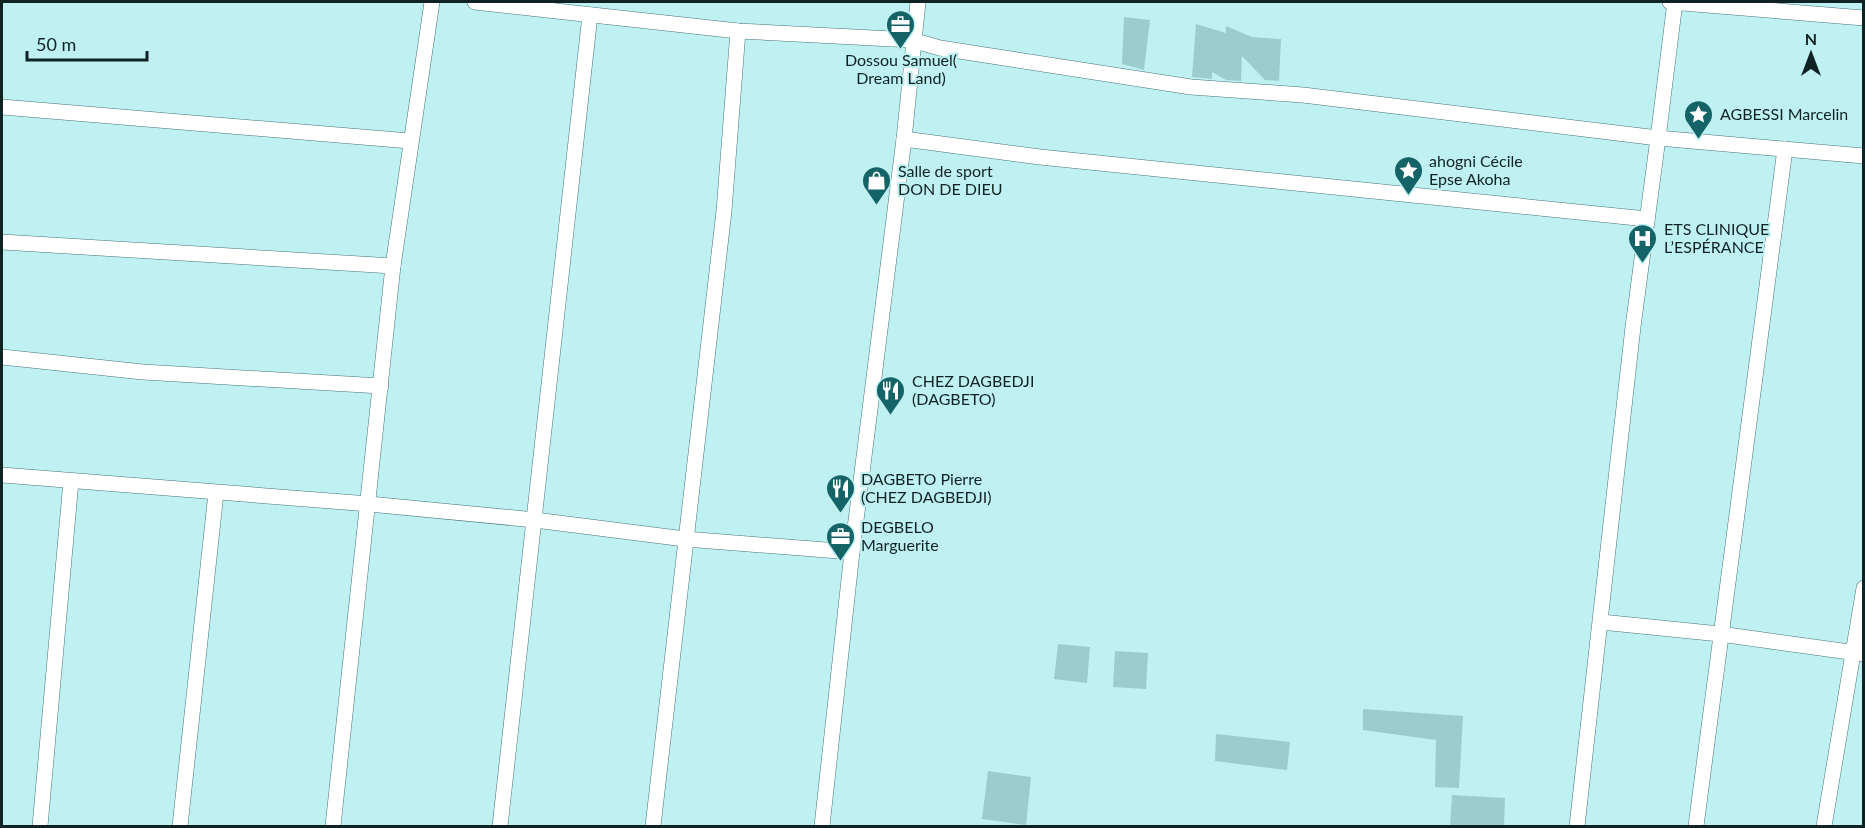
<svg xmlns="http://www.w3.org/2000/svg" width="1865" height="828" font-family="Lato,sans-serif">
<rect width="100%" height="100%" fill="#bff0f2"/>
<g fill="#9cccce">
<polygon points="1124,17 1150,20 1144,70 1122,64"/>
<polygon points="1196,24 1226,33 1226,26 1252,37 1281,39 1279,81 1265,80 1242,56 1241,81 1226,80 1212,72 1212,79 1192,77"/>
<polygon points="1058,644 1090,647 1087,683 1054,679"/>
<polygon points="1115,651 1148,653 1146,689 1113,687"/>
<polygon points="1363,709 1463,716 1459,788 1435,787 1436,740 1363,730"/>
<polygon points="1216,734 1290,742 1287,770 1215,761"/>
<polygon points="988,771 1031,777 1026,825 982,819"/>
<polygon points="1452,795 1505,798 1504,826 1450,826"/>
</g>
<g fill="none" stroke-linecap="round" stroke-linejoin="round">
<defs>
<g id="minor">
<polyline points="475,2 738,31 912,40 940,48 1191,87 1303,95 1658,138 1633,327 1577,826"/>
<polyline points="1670,2 1864,18"/>
<polyline points="1675,2 1658,138 1864,156"/>
<polyline points="2,107 410,141"/>
<polyline points="904,139 1040,157 1647,219"/>
<polyline points="2,242 393,266"/>
<polyline points="2,357 143,372 381,386"/>
<polyline points="2,475 369,504 535,520 685,539 852,552"/>
<polyline points="1601,622 1720,634 1864,654"/>
<polyline points="40,826 71,481"/>
<polyline points="180,826 216,493"/>
<polyline points="333,826 393,266 432,2"/>
<polyline points="500,826 590,15"/>
<polyline points="653,826 724,211 738,31"/>
<polyline points="822,826 852,552 904,139 918,2"/>
<polyline points="1696,826 1785,149"/>
<polyline points="1824,826 1864,588"/>
</g>
</defs>
<use href="#minor" stroke="#477477" stroke-width="16"/>
<use href="#minor" stroke="#fff" stroke-width="15"/>
</g>
<defs>
<symbol id="office-pin" viewBox="-11 -11 22 30"><path d="M0 17L-7.5 6A9.5 9.5 0 1 1 7.5 6Z" fill="#136367" stroke="#bff0f2"/><path d="M-6-3h4V-5.5h4V-3h4V5H-6ZM-1-4.5V-3h2v-1.5ZM-6 0V1H6V0Z" fill="#fff"/></symbol>
<symbol id="sight-pin" viewBox="-11 -11 22 30"><path d="M0 17L-7.5 6A9.5 9.5 0 1 1 7.5 6Z" fill="#136367" stroke="#bff0f2"/><path d="M0-6L1.8-2.2L6-1.7L2.9 1.2L3.7 5.4L0 3.3L-3.7 5.4L-2.9 1.2L-6-1.7L-1.8-2.2Z" fill="#fff"/></symbol>
<symbol id="shop-pin" viewBox="-11 -11 22 30"><path d="M0 17L-7.5 6A9.5 9.5 0 1 1 7.5 6Z" fill="#136367" stroke="#bff0f2"/><path d="M-5-2.5h2.3a2.7 3.5 0 0 1 5.4 0H5L5.5 6h-11ZM-1.5-2.5h3a1.5 2.3 0 0 0-3 0Z" fill="#fff"/></symbol>
<symbol id="hospital-pin" viewBox="-11 -11 22 30"><path d="M0 17L-7.5 6A9.5 9.5 0 1 1 7.5 6Z" fill="#136367" stroke="#bff0f2"/><path d="M-5-5h3v3.5h4V-5h3V5h-3V1.5h-4V5h-3Z" fill="#fff"/></symbol>
<symbol id="restaurant-pin" viewBox="-11 -11 22 30"><path d="M0 17L-7.5 6A9.5 9.5 0 1 1 7.5 6Z" fill="#136367" stroke="#bff0f2"/><path d="M-5-6h1v4h1v-4h1v4h1v-4h1v5L-1.5 .5V6h-2V.5L-5-1ZM5-6V6H3V1.5H1.5Q1.5-4 5-6Z" fill="#fff"/></symbol>
</defs>
<g fill-rule="evenodd">
<use href="#office-pin" x="884" y="8" width="33" height="45"/>
<use href="#sight-pin" x="1682" y="98" width="33" height="45"/>
<use href="#sight-pin" x="1392" y="154" width="33" height="45"/>
<use href="#shop-pin" x="860" y="164" width="33" height="45"/>
<use href="#hospital-pin" x="1626" y="222" width="33" height="45"/>
<use href="#restaurant-pin" x="874" y="374" width="33" height="45"/>
<use href="#restaurant-pin" x="824" y="472" width="33" height="45"/>
<use href="#office-pin" x="824" y="520" width="33" height="45"/>
</g>
<g text-anchor="middle" stroke-width="4.5" stroke-linejoin="round" paint-order="stroke">
<g font-size="16" fill="#102324" stroke="#bff0f2" text-anchor="start">
<text x="901" y="66" text-anchor="middle">Dossou Samuel(<tspan x="901" dy="18">Dream Land)</tspan></text>
<text x="1720" y="120">AGBESSI Marcelin</text>
<text x="1429" y="167">ahogni Cécile<tspan x="1429" dy="18">Epse Akoha</tspan></text>
<text x="898" y="177">Salle de sport<tspan x="898" dy="18">DON DE DIEU</tspan></text>
<text x="1664" y="235">ETS CLINIQUE<tspan x="1664" dy="18">L’ESPÉRANCE</tspan></text>
<text x="912" y="387">CHEZ DAGBEDJI<tspan x="912" dy="18">(DAGBETO)</tspan></text>
<text x="861" y="485">DAGBETO Pierre<tspan x="861" dy="18">(CHEZ DAGBEDJI)</tspan></text>
<text x="861" y="533">DEGBELO<tspan x="861" dy="18">Marguerite</tspan></text>
</g>
</g>
<rect width="1865" height="828" fill="none" stroke="#102324" stroke-width="6"/>
<g transform="translate(1811 54)" stroke="#bff0f2" stroke-width="4.5" paint-order="stroke">
<path d="M0-4.5L10 22L0 15L-10 22Z" fill="#102324"/>
<text y="-9" font-size="16" font-weight="bold" text-anchor="middle" fill="#102324">N</text>
</g>
<path d="M27 51v9h120v-9" fill="none" stroke="#102324" stroke-width="3"/>
<text x="36" y="51" font-size="18" fill="#102324" stroke="#bff0f2" stroke-width="4.5" paint-order="stroke">50 m</text>
</svg>
